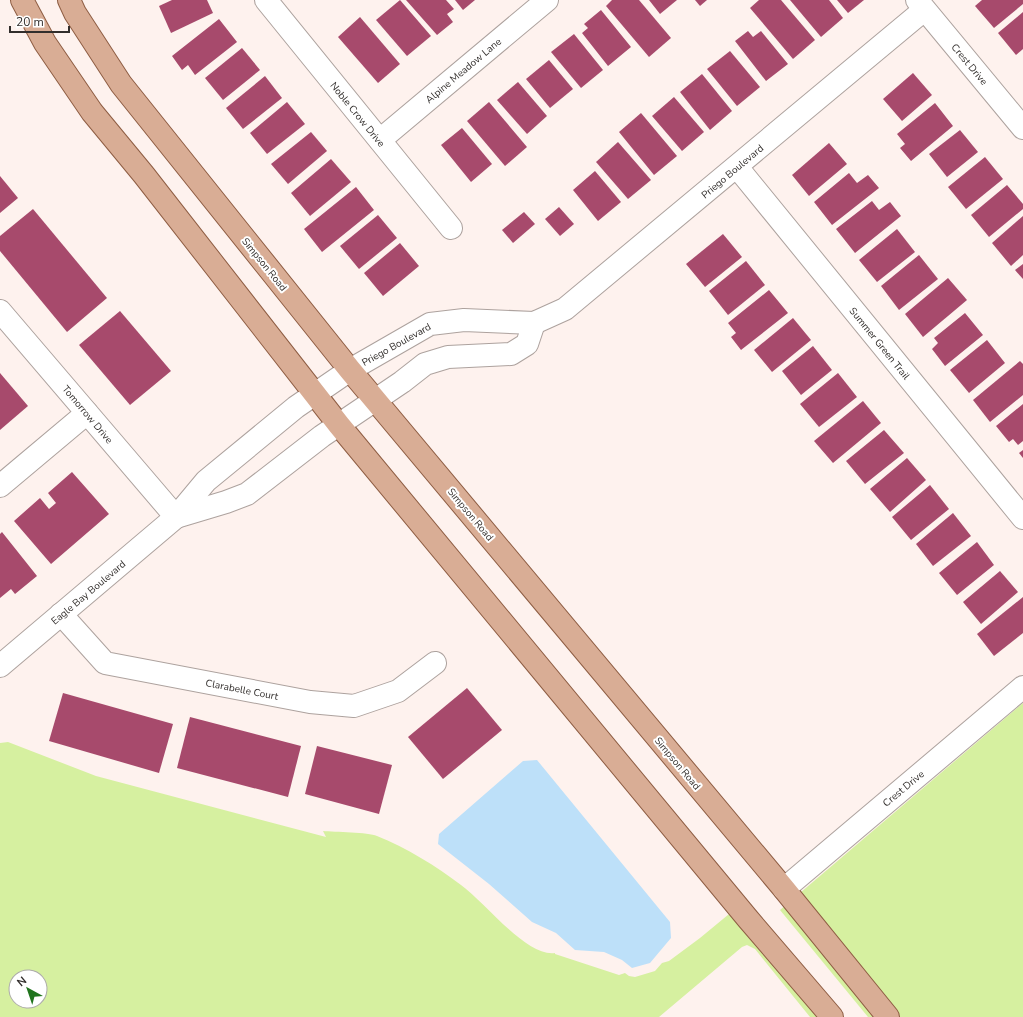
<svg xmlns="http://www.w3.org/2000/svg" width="1023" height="1017" font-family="'Nunito Sans',sans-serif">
<rect width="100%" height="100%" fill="#fef2ee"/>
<g fill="#d6f0a0" fill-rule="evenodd">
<polygon points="1023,703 1023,1017 868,1017 780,910"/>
<path d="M8 742 96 776 326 837 323 831C335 832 368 832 377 836 407 848 436 866 461 885 485 902 526 957 555 953V954L619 975 625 973 629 976 635 977 655 971 662 963 669 961 700 938 746 900 842 1017H810L755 949 747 945 742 947 659 1017H0V743ZM16 977H40V1001H16Z"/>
</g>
<polygon fill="#bde0f9" points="537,760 670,922 671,938 650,963 632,968 622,960 604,952 575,950 556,933 532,922 489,884 438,844 439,834 523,761"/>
<g fill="#a74a6c">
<polygon points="172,0 207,0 213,13 171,33 159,6"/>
<polygon points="400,0 431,36 407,56 376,20"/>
<polygon points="406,0 446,0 454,9 447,14 453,22 437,35"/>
<polygon points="455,0 475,0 463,10"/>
<polygon points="612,0 639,0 671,38 649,57 606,6"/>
<polygon points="649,0 677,0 660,14"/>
<polygon points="695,0 707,0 700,6"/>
<polygon points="759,0 781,0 815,40 793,59 750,8"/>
<polygon points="790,0 829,0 843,18 821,37"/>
<polygon points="837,0 864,0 848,13"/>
<polygon points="982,0 1023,0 1023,4 994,28 975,6"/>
<polygon points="601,10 631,47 608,66 582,33 588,28 584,24"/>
<polygon points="1023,12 1023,49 1016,55 998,33"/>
<polygon points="360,17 400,64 378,83 338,37"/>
<polygon points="219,19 237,42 195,75 188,65 182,70 172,56"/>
<polygon points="748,31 753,37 761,31 788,64 766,81 735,41"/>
<polygon points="574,34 603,70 581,88 551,52"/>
<polygon points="242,48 260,70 223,100 205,78"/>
<polygon points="730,51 760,87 737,106 707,69"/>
<polygon points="549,60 573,89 550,108 526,79"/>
<polygon points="913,73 932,95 902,121 883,99"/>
<polygon points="702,74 732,111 710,130 680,92"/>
<polygon points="265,76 282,98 243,129 226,108"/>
<polygon points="518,82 547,116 527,134 497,100"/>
<polygon points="674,97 704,132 682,151 652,116"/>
<polygon points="287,102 305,124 267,154 250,133"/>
<polygon points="489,102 527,147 505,166 467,121"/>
<polygon points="935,103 953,126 911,161 900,148 905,144 897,134"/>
<polygon points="641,113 677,156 654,175 619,132"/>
<polygon points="462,128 492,164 471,182 441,145"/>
<polygon points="960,130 978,152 947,177 929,154"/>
<polygon points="311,132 327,151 288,184 271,164"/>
<polygon points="618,142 651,180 628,199 596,162"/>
<polygon points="829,143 847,164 809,196 792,175"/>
<polygon points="985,157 1003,179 966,209 948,187"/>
<polygon points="331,159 351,182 310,216 291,193"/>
<polygon points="595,171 621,202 598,221 573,190"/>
<polygon points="849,173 857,183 868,175 879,188 832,225 814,202"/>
<polygon points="0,176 18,198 0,213"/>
<polygon points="1007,185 1023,204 1023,209 989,237 971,215"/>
<polygon points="356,187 374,210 322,252 304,229"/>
<polygon points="872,201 879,210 890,202 901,216 855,253 836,229"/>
<polygon points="559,207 574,224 560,236 545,219"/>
<polygon points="33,209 107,298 67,332 0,251 0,236"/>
<polygon points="524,212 535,224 513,243 502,230"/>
<polygon points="378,215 397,238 359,269 340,246"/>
<polygon points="1023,216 1023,255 1011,266 992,243"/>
<polygon points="897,229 915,252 877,282 859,260"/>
<polygon points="723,234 742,257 705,287 686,264"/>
<polygon points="400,243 419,266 383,296 364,273"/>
<polygon points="919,255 938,279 899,310 881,286"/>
<polygon points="746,261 765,285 728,315 709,291"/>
<polygon points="1023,264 1023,279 1015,270"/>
<polygon points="948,278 967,300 923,337 905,314"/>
<polygon points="769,290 788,313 741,350 731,337 736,333 728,323"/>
<polygon points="120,311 171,371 130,405 79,345"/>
<polygon points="965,313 983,335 945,366 932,349 938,343 934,338"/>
<polygon points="793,318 811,340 772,372 754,350"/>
<polygon points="987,340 1005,363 969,393 950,370"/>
<polygon points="813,346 832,370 801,395 782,371"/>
<polygon points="1020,361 1023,364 1023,395 990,422 973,400"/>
<polygon points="0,373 28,406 0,430"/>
<polygon points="838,373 857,397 819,427 800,404"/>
<polygon points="863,401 881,423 833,463 814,441"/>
<polygon points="1023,404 1023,441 1018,445 1013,439 1009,442 996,426"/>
<polygon points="884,430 904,453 865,484 846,461"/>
<polygon points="1023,450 1023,458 1019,453"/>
<polygon points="907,458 926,480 890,512 870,489"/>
<polygon points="72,472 109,514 51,564 14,521 40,498 49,509 56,503 48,493"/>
<polygon points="930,485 949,509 911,540 892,517"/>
<polygon points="953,513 971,536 933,566 916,544"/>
<polygon points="2,532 37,576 15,594 11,589 0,598 0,534"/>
<polygon points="977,542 994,565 957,595 939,573"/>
<polygon points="1000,571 1018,592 981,624 963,602"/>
<polygon points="1023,597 1023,633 994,656 977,634"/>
<polygon points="467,688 502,730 443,779 408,737"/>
<polygon points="63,693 173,724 159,773 49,741"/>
<polygon points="190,717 301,746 288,797 177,768"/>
<polygon points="317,746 392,765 379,814 305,794"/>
</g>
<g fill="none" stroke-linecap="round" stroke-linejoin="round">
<defs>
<g id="minor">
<polyline points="266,0 451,228"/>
<polyline points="917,0 1023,128"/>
<polyline points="380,140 547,0"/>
<polyline points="737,167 1023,518"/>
<polyline points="0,311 176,517"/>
<polyline points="0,486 87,413"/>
<polyline points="176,517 226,502 247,494 322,436 402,382 425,364 448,357 511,354 527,344 534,323"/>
<polyline points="61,614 105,663 310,702 354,706 398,691 435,663"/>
<polyline points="0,666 176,517 206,481 296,407 350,370 430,324 464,320 534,323 565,309 924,10"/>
<polyline points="784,889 1023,687"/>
</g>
<g id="major">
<polyline points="22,0 45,43 92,112 144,175 339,425 748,919 832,1017"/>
<polyline points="69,0 75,13 121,84 350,370 784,889 888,1017"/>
</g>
</defs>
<use href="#minor" stroke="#ada29e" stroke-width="24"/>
<use href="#major" stroke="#8e5d43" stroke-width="24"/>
<use href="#minor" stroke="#fff" stroke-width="22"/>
<use href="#major" stroke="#d9ad95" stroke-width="22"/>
</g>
<g text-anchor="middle" stroke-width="4" stroke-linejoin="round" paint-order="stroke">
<g font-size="10" fill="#322e2c" stroke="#fff">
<text transform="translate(970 64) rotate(50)" y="4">Crest Drive</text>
<text transform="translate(463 70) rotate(-40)" y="4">Alpine Meadow Lane</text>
<text transform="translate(358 114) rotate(51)" y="4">Noble Crow Drive</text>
<text transform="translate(732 171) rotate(-40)" y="4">Priego Boulevard</text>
<text transform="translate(265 264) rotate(51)" y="4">Simpson Road</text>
<text transform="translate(880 343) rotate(51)" y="4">Summer Green Trail</text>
<text transform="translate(396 344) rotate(-29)" y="4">Priego Boulevard</text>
<text transform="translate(88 414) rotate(50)" y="4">Tomorrow Drive</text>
<text transform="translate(471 514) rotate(50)" y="4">Simpson Road</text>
<text transform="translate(88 592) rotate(-40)" y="4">Eagle Bay Boulevard</text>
<text transform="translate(242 689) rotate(11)" y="4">Clarabelle Court</text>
<text transform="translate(678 763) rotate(50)" y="4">Simpson Road</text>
<text transform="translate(903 788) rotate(-40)" y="4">Crest Drive</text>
</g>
</g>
<g transform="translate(28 989) rotate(320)"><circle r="19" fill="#ffffff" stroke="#adabab"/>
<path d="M0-3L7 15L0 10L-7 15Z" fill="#20741d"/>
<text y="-6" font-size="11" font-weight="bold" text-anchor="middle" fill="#322e2c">N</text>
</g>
<path d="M10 26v6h59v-6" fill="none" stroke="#322e2c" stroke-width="2"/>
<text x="16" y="26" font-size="12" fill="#322e2c" stroke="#ffffff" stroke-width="3" paint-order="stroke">20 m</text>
</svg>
